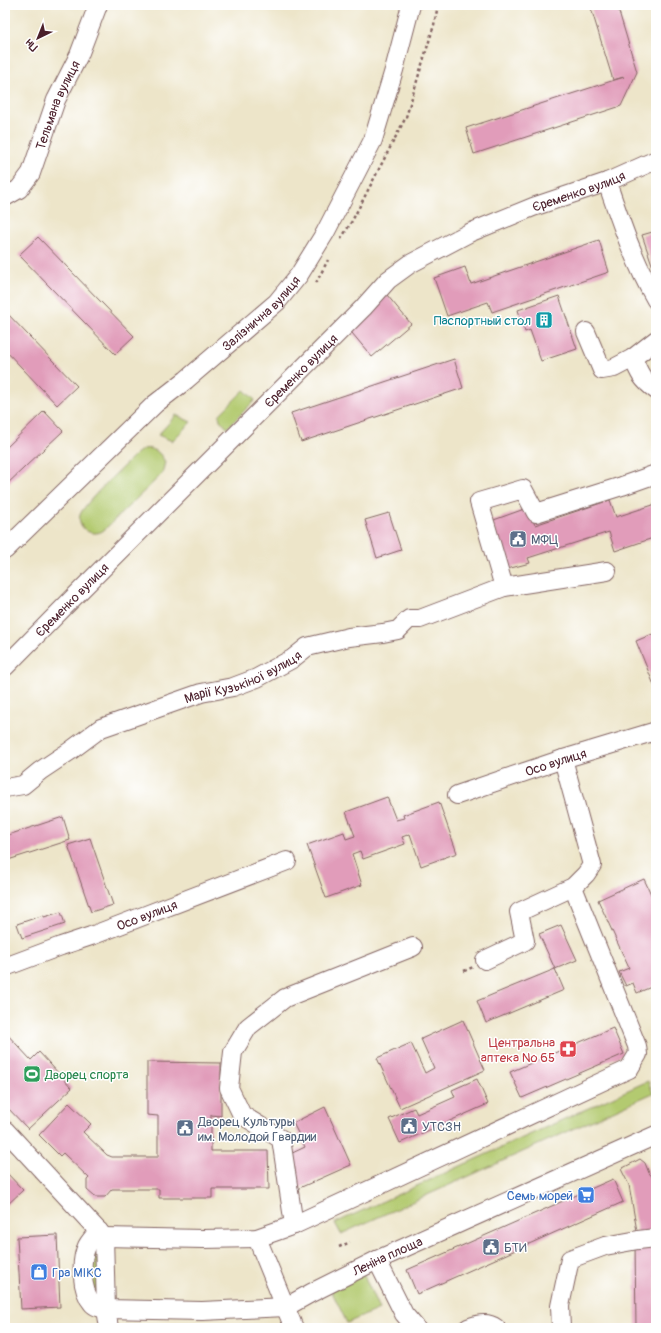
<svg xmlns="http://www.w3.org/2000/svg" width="661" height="1333" font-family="Pangolin,sans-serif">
<rect width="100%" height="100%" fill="#fff"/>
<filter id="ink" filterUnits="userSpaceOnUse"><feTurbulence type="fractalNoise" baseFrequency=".025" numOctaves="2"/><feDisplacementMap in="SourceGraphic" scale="8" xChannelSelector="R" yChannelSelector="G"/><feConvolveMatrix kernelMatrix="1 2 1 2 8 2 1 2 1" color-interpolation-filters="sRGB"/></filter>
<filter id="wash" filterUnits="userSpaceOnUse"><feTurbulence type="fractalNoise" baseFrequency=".012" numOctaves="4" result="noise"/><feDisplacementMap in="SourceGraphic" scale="16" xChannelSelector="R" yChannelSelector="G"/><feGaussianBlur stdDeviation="0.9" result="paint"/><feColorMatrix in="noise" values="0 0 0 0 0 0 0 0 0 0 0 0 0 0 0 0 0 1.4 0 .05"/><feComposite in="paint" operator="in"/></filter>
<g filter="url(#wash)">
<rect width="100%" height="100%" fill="#ede5c9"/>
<g fill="#b3ca6f" stroke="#7e744d">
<polygon points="244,390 255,400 227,428 220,420 219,415"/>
<polygon points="176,415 191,422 172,441 158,435"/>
<path d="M143 449C154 447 160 452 165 462L162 474 104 530C100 533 95 534 89 532 82 529 78 522 80 515 84 503 124 466 135 455Z"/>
<polygon points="648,1081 653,1093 341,1234 335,1223"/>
<polygon points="98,1246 100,1301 91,1286 90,1260"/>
<polygon points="364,1275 379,1309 347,1323 331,1290"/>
</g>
<g id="blocks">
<g fill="#e19cba">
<polygon points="590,5 617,5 637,72 621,106 474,154 466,128 624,77 613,80"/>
<polygon points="656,231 656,276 642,235"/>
<polygon points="38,237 134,336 115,354 19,255"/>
<polygon points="599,240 609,272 492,312 488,302 447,316 434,278 465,267 471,284"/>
<polygon points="387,295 411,324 372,357 347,327"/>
<polygon points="559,296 577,349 541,361 530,330 525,332 518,310"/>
<polygon points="5,311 77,386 57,405 5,350"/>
<polygon points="454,359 463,388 301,442 291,413"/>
<polygon points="44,411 63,431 5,486 5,449"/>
<polygon points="610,500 616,517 656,504 656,537 615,551 609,532 528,558 530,563 507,569 491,521 527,508 535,525"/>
<polygon points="389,513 401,550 377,558 365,520"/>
<polygon points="655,633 656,635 656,690 636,641"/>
<polygon points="387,797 396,820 404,818 403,815 439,802 457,853 421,866 410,834 402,837 405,844 363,859 360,851 352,854 362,885 326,898 307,845 344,832 346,839 355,836 346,812"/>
<polygon points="63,817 70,840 5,861 5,836"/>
<polygon points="90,838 113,905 91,912 68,845"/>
<polygon points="644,879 656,905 656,985 637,993 633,983 626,986 619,972 629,968 598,900"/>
<polygon points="61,912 65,924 22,938 17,924 44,915 44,917"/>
<polygon points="561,925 577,960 555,969 539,934"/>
<polygon points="555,969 564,990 486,1023 477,1001"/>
<polygon points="463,1020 485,1070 400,1108 377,1058 411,1043 425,1073 434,1068 421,1039"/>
<polygon points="613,1028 624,1054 522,1098 510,1072"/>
<polygon points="5,1032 31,1060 39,1052 72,1088 28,1129 5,1105"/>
<polygon points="147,1062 221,1063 221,1116 211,1115 211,1151 268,1151 269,1189 212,1189 212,1198 159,1198 159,1189 112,1189 105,1197 95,1197 87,1190 87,1180 89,1178 63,1153 60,1156 39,1135 69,1103 91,1124 83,1132 107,1155 112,1157 158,1157 158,1116 147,1115"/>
<polygon points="477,1079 488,1104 400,1143 389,1119 414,1108 417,1114 455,1097 452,1090"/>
<polygon points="325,1107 351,1165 297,1189 286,1156 305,1147 293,1123"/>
<polygon points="640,1159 645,1163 649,1173 656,1181 656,1236 638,1237 629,1185 621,1169"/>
<polygon points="5,1171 23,1190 5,1207"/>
<polygon points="613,1179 623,1202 417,1294 407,1270"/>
<polygon points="57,1235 60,1307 21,1309 17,1237"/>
<polygon points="635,1243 656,1243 656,1328 636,1328"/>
</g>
</g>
</g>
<g filter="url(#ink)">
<use href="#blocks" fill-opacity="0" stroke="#836462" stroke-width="1"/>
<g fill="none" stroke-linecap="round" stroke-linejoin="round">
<defs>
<g id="minor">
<path d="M607 182C621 223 634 262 656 300"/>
<path id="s1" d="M5 197 19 189 31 173 56 100 79 55 98 5"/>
<path d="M586 332 602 370 614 368 633 358C639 373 642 380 656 390"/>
<polyline points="633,358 656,340"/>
<path id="s2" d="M5 550 155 404 186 380 277 302 299 275 325 233 373 140 394 70 411 5"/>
<polyline points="504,587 479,502 523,489 536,513 622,486 656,474"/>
<path id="s3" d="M5 667 80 591 363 308 388 280 410 264 469 233 533 207 607 182 656 160"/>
<path id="s4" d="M5 788 23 785 40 771 70 751 101 728 201 693 233 687 257 678 292 659 307 647 349 637 383 633 398 630 409 619H420L504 587 607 571"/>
<path id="s5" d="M457 795 563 759 656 731"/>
<polyline points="485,960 525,941 519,912 573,887 586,874 592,865 563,759"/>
<path id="s6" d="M5 967 61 946 91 936 287 861"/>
<polyline points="5,1130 104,1237"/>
<polyline points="294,1225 281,1139 242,1115 229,1088 233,1052 248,1027 285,998 413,947"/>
<path id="s7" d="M99 1231C94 1236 90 1240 87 1246 80 1261 81 1290 92 1303 95 1307 101 1308 106 1309L202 1311 286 1307 311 1293 377 1260 656 1135"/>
<polyline points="104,1237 203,1239 257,1238 294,1225 629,1069 638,1054 637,1046 573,887"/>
<polyline points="104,1237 106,1309 109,1328"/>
<polyline points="257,1238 294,1328"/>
<polyline points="377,1260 404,1314 416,1328"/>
<path d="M468 1328C477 1324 488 1322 496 1328"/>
<polyline points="561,1328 560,1306 570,1259 605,1246 638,1240 656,1238"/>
</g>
</defs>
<use href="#minor" stroke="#836462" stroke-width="20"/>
<g stroke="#836462" stroke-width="2.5" stroke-dasharray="3 3" stroke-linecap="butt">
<polyline points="341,239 352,221 406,117 434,25 438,5"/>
<polyline points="316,283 328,260"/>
<polyline points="464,971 473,967"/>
<polyline points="339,1247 350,1242"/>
</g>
<use href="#minor" stroke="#fff" stroke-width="18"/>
</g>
</g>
<defs>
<symbol id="building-square" viewBox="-11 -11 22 22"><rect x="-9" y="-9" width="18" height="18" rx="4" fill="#0f9aa8" stroke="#fff"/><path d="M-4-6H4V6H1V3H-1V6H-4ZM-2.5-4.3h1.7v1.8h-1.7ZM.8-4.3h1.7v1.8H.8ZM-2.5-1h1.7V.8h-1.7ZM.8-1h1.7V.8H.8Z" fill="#fff"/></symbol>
<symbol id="civic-square" viewBox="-11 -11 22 22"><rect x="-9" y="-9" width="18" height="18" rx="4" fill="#5c6f8a" stroke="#fff"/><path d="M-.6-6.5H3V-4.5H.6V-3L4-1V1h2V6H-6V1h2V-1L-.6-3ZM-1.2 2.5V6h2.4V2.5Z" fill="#fff"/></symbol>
<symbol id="pharmacy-square" viewBox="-11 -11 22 22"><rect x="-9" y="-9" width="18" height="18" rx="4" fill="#e0444e" stroke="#fff"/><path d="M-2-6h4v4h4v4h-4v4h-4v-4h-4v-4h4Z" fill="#fff"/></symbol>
<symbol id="stadium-square" viewBox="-11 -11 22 22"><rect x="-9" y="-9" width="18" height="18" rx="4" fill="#2e9e5b" stroke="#fff"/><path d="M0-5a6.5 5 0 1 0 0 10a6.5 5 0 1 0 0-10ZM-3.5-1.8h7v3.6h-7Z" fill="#fff"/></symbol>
<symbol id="supermarket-square" viewBox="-11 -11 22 22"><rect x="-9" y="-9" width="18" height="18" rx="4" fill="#3f7fe0" stroke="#fff"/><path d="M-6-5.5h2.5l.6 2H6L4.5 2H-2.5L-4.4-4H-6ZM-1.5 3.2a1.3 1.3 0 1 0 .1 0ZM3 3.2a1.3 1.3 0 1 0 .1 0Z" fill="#fff"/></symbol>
<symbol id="shop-square" viewBox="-11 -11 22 22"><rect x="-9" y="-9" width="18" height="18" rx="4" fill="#3f7fe0" stroke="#fff"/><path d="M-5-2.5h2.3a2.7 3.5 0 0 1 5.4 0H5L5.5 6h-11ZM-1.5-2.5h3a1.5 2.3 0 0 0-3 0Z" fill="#fff"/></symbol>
</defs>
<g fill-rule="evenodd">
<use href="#building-square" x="534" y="310" width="20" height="20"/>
<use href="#civic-square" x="508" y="529" width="20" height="20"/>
<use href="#pharmacy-square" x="558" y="1039" width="20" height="20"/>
<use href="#stadium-square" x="22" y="1064" width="20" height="20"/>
<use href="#civic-square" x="399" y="1116" width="20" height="20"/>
<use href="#civic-square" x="175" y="1118" width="20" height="20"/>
<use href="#supermarket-square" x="576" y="1185" width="20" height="20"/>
<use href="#civic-square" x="481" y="1237" width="20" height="20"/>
<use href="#shop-square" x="29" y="1262" width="20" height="20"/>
</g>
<g text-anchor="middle" stroke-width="3" stroke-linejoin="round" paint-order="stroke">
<g font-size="13" fill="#4a1f2b" stroke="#fff">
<text dy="5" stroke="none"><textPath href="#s1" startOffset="109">Тельмана вулиця</textPath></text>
<text dy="5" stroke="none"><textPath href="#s3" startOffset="756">Єременко вулиця</textPath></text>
<text dy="5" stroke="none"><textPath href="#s2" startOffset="349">Залізнична вулиця</textPath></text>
<text dy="5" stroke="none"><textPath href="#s3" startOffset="419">Єременко вулиця</textPath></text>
<text dy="5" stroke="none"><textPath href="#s3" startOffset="95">Єременко вулиця</textPath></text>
<text dy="5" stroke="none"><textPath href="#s4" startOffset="266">Марії Кузькіної вулиця</textPath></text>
<text dy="5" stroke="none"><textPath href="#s5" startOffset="104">Осо вулиця</textPath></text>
<text dy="5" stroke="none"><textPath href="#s6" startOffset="151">Осо вулиця</textPath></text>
<text dy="5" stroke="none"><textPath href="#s7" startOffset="388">Леніна площа</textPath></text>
</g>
<g font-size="13" fill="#0d838f" stroke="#fff" text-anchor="end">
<text x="531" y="325">Паспортный стол</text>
</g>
<g font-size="13" fill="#4e5e75" stroke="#fff" text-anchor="start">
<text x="531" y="544">МФЦ</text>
<text x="198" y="1126">Дворец Культуры<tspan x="198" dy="15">им. Молодой Гвардии</tspan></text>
<text x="422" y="1131">УТСЗН</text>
<text x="504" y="1252">БТИ</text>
</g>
<g font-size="13" fill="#be3a42" stroke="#fff" text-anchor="end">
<text x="555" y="1047">Центральна<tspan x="555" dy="15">аптека № 65</tspan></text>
</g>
<g font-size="13" fill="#27864d" stroke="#fff" text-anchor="start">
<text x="45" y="1079">Дворец спорта</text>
</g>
<g font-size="13" fill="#366cbe" stroke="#fff" text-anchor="end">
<text x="573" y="1200">Семь морей</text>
<text x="52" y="1277" text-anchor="start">Гра МІКС</text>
</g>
</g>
<rect width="661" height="1333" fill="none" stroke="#fff" stroke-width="20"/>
<g transform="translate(38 38) rotate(223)" stroke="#ffffff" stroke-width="3" paint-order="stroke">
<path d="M0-3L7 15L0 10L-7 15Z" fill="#4a1f2b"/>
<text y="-6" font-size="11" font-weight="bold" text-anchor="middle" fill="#4a1f2b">Пн</text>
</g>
</svg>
